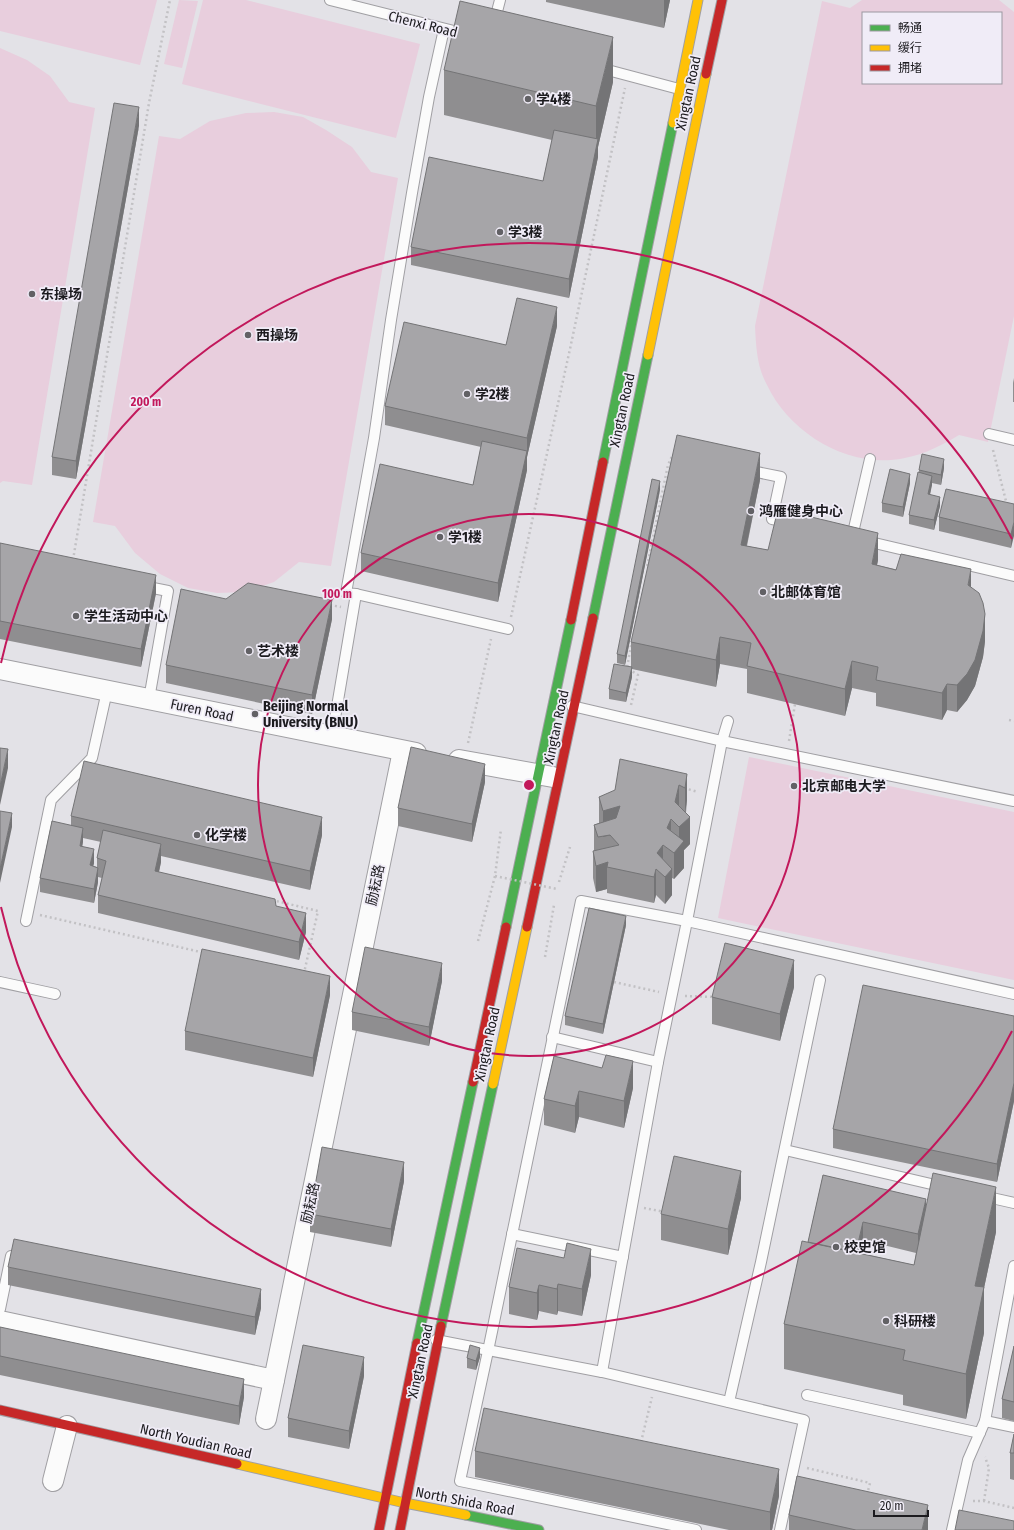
<svg xmlns="http://www.w3.org/2000/svg" width="1014" height="1530" font-family="'Fira Sans Condensed','Noto Sans SC',sans-serif">
<rect width="100%" height="100%" fill="#e3e2e7"/>
<g fill="#e8cedd" fill-rule="evenodd">
<polygon points="0,0 157,0 140,65 0,31"/>
<polygon points="179,0 198,1 182,68 164,64"/>
<polygon points="203,0 246,0 420,44 396,138 182,84"/>
<path d="M862 0H999L1014 12V316L988 442 959 435C938 448 916 458 891 460 841 464 788 430 767 385 757 367 756 347 755 326L822 1 850 8ZM863 13H1001V83H863Z"/>
<polygon points="0,48 27,60 50,76 69,102 95,108 32,485 3,481 0,483"/>
<polygon points="274,112 303,117 326,130 352,147 371,172 398,178 331,566 299,562 274,582 245,592 217,593 188,588 160,574 135,553 115,526 93,522 159,136 180,139 210,121 246,113"/>
<polygon points="749,757 1014,812 1014,980 718,918"/>
</g>
<g fill="none" stroke-linecap="round" stroke-linejoin="round">
<defs>
<g id="lane">
<polyline points="330,0 466,34"/>
<polyline points="494,23 500,0"/>
<polyline points="600,68 679,89"/>
<polyline points="989,434 1014,440"/>
<polyline points="747,470 781,477 772,519 788,522"/>
<polyline points="852,537 870,459"/>
<polyline points="866,541 1014,576"/>
<polyline points="143,586 168,591 149,699"/>
<polyline points="356,594 508,629"/>
<polyline points="572,706 722,741 1014,801"/>
<polyline points="728,721 722,741 687,921 1014,994"/>
<polyline points="332,736 356,594 346,593 374,438 391,320 412,193 429,97 444,29"/>
<polyline points="26,921 51,800 92,758 107,691"/>
<polyline points="0,982 55,994"/>
<polyline points="552,1037 658,1062"/>
<polyline points="785,1150 944,1187"/>
<polyline points="983,1196 1014,1203"/>
<polyline points="512,1234 623,1257"/>
<polyline points="0,1309 11,1256"/>
<polyline points="436,1340 602,1372 804,1420 780,1530"/>
<polyline points="602,1372 658,1062 687,921 581,901 488,1351 460,1481 696,1530"/>
<polyline points="807,1395 980,1433"/>
<polyline points="729,1402 761,1262 820,980"/>
<polyline points="985,1421 1014,1427"/>
<polyline points="952,1530 968,1460 985,1421 1014,1266"/>
</g>
<g id="street">
<polyline points="0,669 416,753"/>
<polyline points="459,760 553,777"/>
<polyline points="0,1321 274,1380 403,751"/>
<polyline points="266,1419 274,1380"/>
<polyline points="53,1481 67,1426"/>
</g>
<g id="fast">
<polyline points="603,462 673,123"/>
<polyline points="593,618 648,355"/>
<polyline points="506,927 571,620"/>
<polyline points="441,1326 493,1084"/>
<polyline points="417,1343 473,1082"/>
<polyline points="466,1515 539,1530"/>
</g>
<g id="slow">
<polyline points="673,123 698,0"/>
<polyline points="648,355 706,74"/>
<polyline points="493,1084 527,927"/>
<polyline points="237,1464 405,1503 466,1515"/>
</g>
<g id="jam">
<polyline points="706,74 722,0"/>
<polyline points="571,620 603,462"/>
<polyline points="527,927 593,618"/>
<polyline points="473,1082 506,927"/>
<polyline points="0,1410 237,1464"/>
<polyline points="379,1530 417,1343"/>
<polyline points="400,1530 441,1326"/>
</g>
</defs>
<use href="#lane" stroke="#a09fa3" stroke-width="12"/>
<use href="#street" stroke="#a09fa3" stroke-width="22"/>
<use href="#fast" stroke="#a09fa3" stroke-width="11"/>
<use href="#slow" stroke="#a09fa3" stroke-width="11"/>
<use href="#jam" stroke="#a09fa3" stroke-width="11"/>
<g stroke="#c2c1c4" stroke-width="2.5" stroke-dasharray="2 3" stroke-linecap="butt">
<polyline points="993,450 1007,505"/>
<polyline points="73,560 149,103 170,0"/>
<polyline points="647,566 668,465 672,456"/>
<polyline points="330,605 341,607"/>
<polyline points="511,617 570,349 625,88"/>
<polyline points="631,705 638,675 627,668 631,645"/>
<polyline points="1009,720 1014,721"/>
<polyline points="789,741 795,704"/>
<polyline points="468,743 491,639"/>
<polyline points="684,788 698,792"/>
<polyline points="559,882 570,847"/>
<polyline points="272,900 318,911 304,973"/>
<polyline points="40,915 205,953"/>
<polyline points="478,941 495,876 501,829"/>
<polyline points="545,957 554,905"/>
<polyline points="614,982 659,992"/>
<polyline points="685,996 714,997"/>
<polyline points="644,1208 665,1212"/>
<polyline points="641,1442 652,1397"/>
<polyline points="807,1468 870,1483 867,1495"/>
<polyline points="973,1501 984,1501 1014,1508"/>
<polyline points="984,1501 989,1468 985,1457"/>
</g>
<use href="#lane" stroke="#fbfbfb" stroke-width="10"/>
<use href="#street" stroke="#fbfbfb" stroke-width="20"/>
<use href="#fast" stroke="#4caf50" stroke-width="9"/>
<use href="#slow" stroke="#ffc107" stroke-width="9"/>
<use href="#jam" stroke="#c62828" stroke-width="9"/>
<polyline stroke="#c2c1c4" stroke-width="2.5" stroke-dasharray="2 3" stroke-linecap="butt" points="495,876 557,889"/>
</g>
<g fill="#8f8e90" fill-rule="evenodd">
<polygon points="546,0 670,0 664,28 546,2"/>
<polygon points="444,70 613,82 598,147 598,157 569,298 411,265 411,247 543,181 552,140 444,115"/>
<polygon points="139,126 76,479 52,475 52,457"/>
<polygon points="557,326 527,457 527,470 498,602 361,571 361,553 473,485 481,447 385,425 385,406 506,345"/>
<polygon points="1014,378 1014,402 1013,402 1013,383"/>
<polygon points="944,468 941,485 932,483 930,494 940,506 934,530 909,524 909,515 919,472 919,470"/>
<polygon points="760,480 747,546 768,550 878,560 877,565 971,587 985,641 983,657 975,686 967,700 957,712 947,710 942,720 876,706 876,693 852,688 845,716 747,693 747,669 720,664 716,687 632,669 632,677 626,702 609,699 609,689 631,667 631,642"/>
<polygon points="910,483 903,517 882,512 882,503"/>
<polygon points="660,490 625,665 617,663 617,654"/>
<polygon points="1014,504 1011,548 939,531 939,517"/>
<polygon points="0,543 156,593 141,667 0,639"/>
<polygon points="226,599 332,619 312,714 166,683 166,665"/>
<polygon points="687,774 687,800 686,813 690,844 684,850 684,868 674,879 672,878 672,895 665,904 656,895 654,903 607,893 607,889 596,892 593,878 593,851 594,851 594,825 599,823 599,797"/>
<polygon points="485,782 472,842 398,826 398,808"/>
<path d="M71 816 322 835 310 890 161 856V862L159 872 276 906 306 932 299 960 98 913V895L102 878 98 877V882L94 903 40 892V878L71 825ZM83 838 101 842 97 858V867L93 866 94 863 82 846Z"/>
<polygon points="626,925 603,1034 565,1025 565,1016"/>
<polygon points="442,981 429,1046 352,1030 352,1012"/>
<polygon points="794,987 780,1041 712,1024 712,997"/>
<polygon points="330,995 313,1077 185,1050 185,1031"/>
<polygon points="1014,1016 1014,1101 997,1182 833,1148 833,1129"/>
<polygon points="554,1056 633,1088 624,1128 579,1117 575,1133 544,1125 544,1099"/>
<path d="M823 1175 926 1207 996 1232 984 1288V1333L966 1419 903 1405V1395L784 1369V1324L808 1242ZM863 1240 916 1253 914 1265 860 1253Z"/>
<polygon points="404,1181 391,1247 310,1232 310,1214"/>
<polygon points="741,1198 728,1255 661,1240 661,1214"/>
<polygon points="8,1267 261,1308 255,1335 8,1285"/>
<polygon points="591,1275 582,1316 558,1311 557,1315 539,1311 537,1320 509,1314 509,1287"/>
<polygon points="0,1327 244,1397 239,1425 0,1375"/>
<polygon points="1014,1346 1014,1421 1002,1418 1002,1399"/>
<polygon points="480,1357 476,1370 467,1368 467,1358"/>
<polygon points="364,1376 349,1449 288,1437 288,1418"/>
<polygon points="1014,1434 1014,1480 1010,1479 1010,1453"/>
<polygon points="475,1451 779,1496 772,1530 729,1530 475,1477"/>
<polygon points="789,1515 922,1530 789,1530"/>
</g>
<g fill="#747476">
<polygon points="664,0 670,0 664,28"/>
<polygon points="613,37 613,82 598,147 598,157 569,298 569,279 596,144 596,106"/>
<polygon points="139,107 139,126 76,479 76,461"/>
<polygon points="557,307 557,326 527,457 527,438"/>
<polygon points="527,451 527,470 498,602 498,583"/>
<polygon points="760,453 760,480 741,572 741,545"/>
<polygon points="944,459 944,468 941,485 941,475"/>
<polygon points="910,474 910,483 903,517 903,507"/>
<polygon points="932,476 932,485 928,504 928,494"/>
<polygon points="660,481 660,490 625,665 625,656"/>
<polygon points="940,497 940,506 934,530 934,520"/>
<polygon points="1014,522 1014,536 1011,548 1011,534"/>
<polygon points="878,533 878,560 872,590 872,564"/>
<polygon points="971,569 971,596 968,585"/>
<polygon points="156,575 156,593 141,667 141,649"/>
<polygon points="332,600 332,619 312,714 312,695"/>
<polygon points="985,614 985,641 983,657 975,686 967,700 957,712 957,685"/>
<polygon points="720,637 720,664 716,687 716,660"/>
<polygon points="852,661 852,688 845,716 845,689"/>
<polygon points="632,667 632,677 626,702 626,693"/>
<polygon points="947,684 947,710 942,720 942,693"/>
<polygon points="8,749 8,768 0,805 0,786"/>
<polygon points="485,764 485,782 472,842 472,824"/>
<polygon points="687,774 687,800 685,814 685,788"/>
<polygon points="679,785 679,812 675,802"/>
<polygon points="620,806 620,833 603,837 603,811"/>
<polygon points="12,813 12,827 0,883 0,869"/>
<polygon points="322,817 322,835 310,890 310,871"/>
<polygon points="690,817 690,844 684,850 684,868 674,879 674,853 679,847 679,827"/>
<polygon points="671,819 671,846 667,828"/>
<polygon points="83,828 83,842 80,860 80,846"/>
<polygon points="161,844 161,862 155,889 155,871"/>
<polygon points="663,845 663,871 657,853"/>
<polygon points="94,849 94,863 90,879 90,865"/>
<polygon points="608,862 607,867 607,889 596,892 596,866"/>
<polygon points="98,868 98,882 94,903 94,889"/>
<polygon points="656,869 656,895 654,903 654,877"/>
<polygon points="672,869 672,895 665,904 665,877"/>
<polygon points="306,913 306,932 299,960 299,942"/>
<polygon points="626,916 626,925 603,1034 603,1024"/>
<polygon points="794,960 794,987 780,1041 780,1014"/>
<polygon points="442,963 442,981 429,1046 429,1027"/>
<polygon points="330,976 330,995 313,1077 313,1058"/>
<polygon points="633,1061 633,1088 624,1128 624,1101"/>
<polygon points="1014,1083 1014,1101 997,1182 997,1164"/>
<polygon points="579,1091 579,1117 575,1133 575,1106"/>
<polygon points="404,1162 404,1181 391,1247 391,1229"/>
<polygon points="741,1171 741,1198 728,1255 728,1229"/>
<polygon points="996,1187 996,1232 984,1288 984,1333 966,1419 966,1374 975,1286"/>
<polygon points="926,1199 926,1217 918,1253 918,1234"/>
<polygon points="863,1222 863,1240 852,1292 852,1273"/>
<polygon points="591,1249 591,1275 582,1316 582,1289"/>
<polygon points="558,1284 558,1311 557,1315 557,1289"/>
<polygon points="539,1285 539,1311 537,1320 537,1293"/>
<polygon points="261,1289 261,1308 255,1335 255,1317"/>
<polygon points="480,1348 480,1357 476,1370 476,1361"/>
<polygon points="364,1357 364,1376 349,1449 349,1431"/>
<polygon points="244,1379 244,1397 239,1425 239,1406"/>
<polygon points="779,1469 779,1496 772,1530 770,1530 770,1512"/>
<polygon points="928,1505 928,1530 922,1530"/>
</g>
<g fill="#a6a5a8" stroke="#747476">
<polygon points="460,1 613,37 596,106 444,70"/>
<polygon points="114,103 139,107 76,461 52,457"/>
<polygon points="554,130 598,139 569,279 411,247 429,157 543,181"/>
<polygon points="517,298 557,307 527,438 385,406 404,322 506,345"/>
<polygon points="677,435 760,453 741,545 768,550 778,509 878,533 872,564 896,570 901,554 971,569 968,585 979,593 983,603 985,614 983,631 975,660 967,674 957,685 947,684 942,693 876,680 878,667 852,661 845,689 747,666 751,643 720,637 716,660 631,642"/>
<polygon points="482,441 527,451 498,583 361,553 380,464 473,485"/>
<polygon points="922,454 944,459 941,475 919,470"/>
<polygon points="890,469 910,474 903,507 882,503"/>
<polygon points="918,472 932,476 928,494 940,497 934,520 909,515"/>
<polygon points="652,479 660,481 625,656 617,654"/>
<polygon points="946,489 1014,504 1014,522 1011,534 939,517"/>
<polygon points="0,543 156,575 141,649 0,621"/>
<polygon points="248,583 332,600 312,695 166,665 181,589 226,599"/>
<polygon points="614,664 632,667 626,693 609,689"/>
<polygon points="411,747 485,764 472,824 398,808"/>
<polygon points="0,748 8,749 0,786"/>
<polygon points="620,759 687,774 685,788 679,785 675,802 690,817 679,827 671,819 667,828 684,841 674,853 663,845 657,853 672,869 665,877 656,869 654,877 607,867 608,862 596,866 593,851 619,845 610,835 598,837 594,825 616,818 620,806 603,811 599,797 615,790"/>
<polygon points="84,761 322,817 310,871 71,816"/>
<polygon points="0,811 12,813 0,869"/>
<polygon points="52,821 83,828 80,846 94,849 90,865 98,868 94,889 40,878"/>
<polygon points="103,830 161,844 155,871 275,899 276,906 306,913 299,942 98,895 106,861 97,858"/>
<polygon points="589,908 626,916 603,1024 565,1016"/>
<polygon points="725,943 794,960 780,1014 712,997"/>
<polygon points="365,947 442,963 429,1027 352,1012"/>
<polygon points="202,949 330,976 313,1058 185,1031"/>
<polygon points="863,985 1014,1016 1014,1083 997,1164 833,1129"/>
<polygon points="606,1055 633,1061 624,1101 579,1091 575,1106 544,1099 554,1056 602,1068"/>
<polygon points="322,1147 404,1162 391,1229 310,1214"/>
<polygon points="674,1156 741,1171 728,1229 661,1214"/>
<polygon points="933,1173 996,1187 975,1286 984,1287 966,1374 903,1360 905,1350 784,1324 802,1241 914,1265"/>
<polygon points="823,1175 926,1199 918,1234 863,1222 856,1252 808,1242"/>
<polygon points="14,1239 261,1289 255,1317 8,1267"/>
<polygon points="567,1243 591,1249 582,1289 558,1284 557,1289 539,1285 537,1293 509,1287 517,1248 564,1258"/>
<polygon points="0,1327 244,1379 239,1406 0,1356"/>
<polygon points="303,1345 364,1357 349,1431 288,1418"/>
<polygon points="470,1345 480,1348 476,1361 467,1358"/>
<polygon points="1014,1346 1014,1402 1002,1399"/>
<polygon points="484,1408 779,1469 770,1512 475,1451"/>
<polygon points="1014,1434 1014,1453 1010,1453"/>
<polygon points="797,1476 928,1505 922,1530 856,1530 789,1515"/>
<polygon points="959,1510 1014,1521 1014,1530 955,1530"/>
</g>
<g fill="none" stroke="#c2185b" stroke-width="2">
<circle cx="529" cy="785" r="271"/>
<path d="M1012 1031A542 542 0 0 1 1 907M1 663A542 542 0 0 1 1012 539"/>
</g>
<g fill="#626165" stroke="#f0ecf7" stroke-width="1.5">
<circle cx="528" cy="99" r="4"/>
<circle cx="500" cy="232" r="4"/>
<circle cx="32" cy="294" r="4"/>
<circle cx="248" cy="335" r="4"/>
<circle cx="467" cy="394" r="4"/>
<circle cx="751" cy="511" r="4"/>
<circle cx="440" cy="537" r="4"/>
<circle cx="763" cy="592" r="4"/>
<circle cx="76" cy="616" r="4"/>
<circle cx="249" cy="651" r="4"/>
<circle cx="255" cy="714" r="4"/>
<circle cx="794" cy="786" r="4"/>
<circle cx="197" cy="835" r="4"/>
<circle cx="836" cy="1247" r="4"/>
<circle cx="886" cy="1321" r="4"/>
</g>
<g text-anchor="middle" stroke-width="3.5" stroke-linejoin="round" paint-order="stroke">
<g font-size="14" fill="#1c1b1f" stroke="#f0ecf7">
<text transform="translate(423 24) rotate(14)" y="5">Chenxi Road</text>
<text transform="translate(688 93) rotate(-78)" y="5">Xingtan Road</text>
<text transform="translate(622 410) rotate(-78)" y="5">Xingtan Road</text>
<text transform="translate(202 710) rotate(12)" y="5">Furen Road</text>
<text transform="translate(556 727) rotate(-78)" y="5">Xingtan Road</text>
<text transform="translate(375 885) rotate(-78)" y="5">励耘路</text>
<text transform="translate(487 1044) rotate(-78)" y="5">Xingtan Road</text>
<text transform="translate(310 1203) rotate(-78)" y="5">励耘路</text>
<text transform="translate(420 1361) rotate(-78)" y="5">Xingtan Road</text>
<text transform="translate(196 1441) rotate(13)" y="5">North Youdian Road</text>
<text transform="translate(465 1501) rotate(11)" y="5">North Shida Road</text>
</g>
<g font-size="14" font-weight="bold" fill="#1c1b1f" stroke="#f0ecf7" text-anchor="start">
<text x="536" y="104">学4楼</text>
<text x="508" y="237">学3楼</text>
<text x="40" y="299">东操场</text>
<text x="256" y="340">西操场</text>
<text x="475" y="399">学2楼</text>
<text x="759" y="516">鸿雁健身中心</text>
<text x="448" y="542">学1楼</text>
<text x="771" y="597">北邮体育馆</text>
<text x="84" y="621">学生活动中心</text>
<text x="257" y="656">艺术楼</text>
<text x="263" y="711">Beijing Normal<tspan x="263" dy="16">University (BNU)</tspan></text>
<text x="802" y="791">北京邮电大学</text>
<text x="205" y="840">化学楼</text>
<text x="844" y="1252">校史馆</text>
<text x="894" y="1326">科研楼</text>
</g>
</g>
<circle cx="529" cy="785" r="6" fill="#c2185b" stroke="#f0ecf7" stroke-width="2"/>
<g font-size="12" text-anchor="middle" font-weight="bold" fill="#c2185b" stroke="#f0ecf7" stroke-width="3.5" stroke-linejoin="round" paint-order="stroke">
<text x="146" y="406">200 m</text>
<text x="337" y="598">100 m</text>
</g>
<rect x="862" y="12" width="140" height="72" fill="#f0ecf7" stroke="#9b98a1"/>
<rect x="870" y="25" width="20" height="6" fill="#4caf50" stroke="#9b98a1"/>
<text x="898" y="32" font-size="12" fill="#1c1b1f">畅通</text>
<rect x="870" y="45" width="20" height="6" fill="#ffc107" stroke="#9b98a1"/>
<text x="898" y="52" font-size="12" fill="#1c1b1f">缓行</text>
<rect x="870" y="65" width="20" height="6" fill="#c62828" stroke="#9b98a1"/>
<text x="898" y="72" font-size="12" fill="#1c1b1f">拥堵</text>
<path d="M874 1510v6h54v-6" fill="none" stroke="#1c1b1f" stroke-width="2"/>
<text x="880" y="1510" font-size="12" fill="#1c1b1f" stroke="#f0ecf7" stroke-width="3" paint-order="stroke">20 m</text>
</svg>
